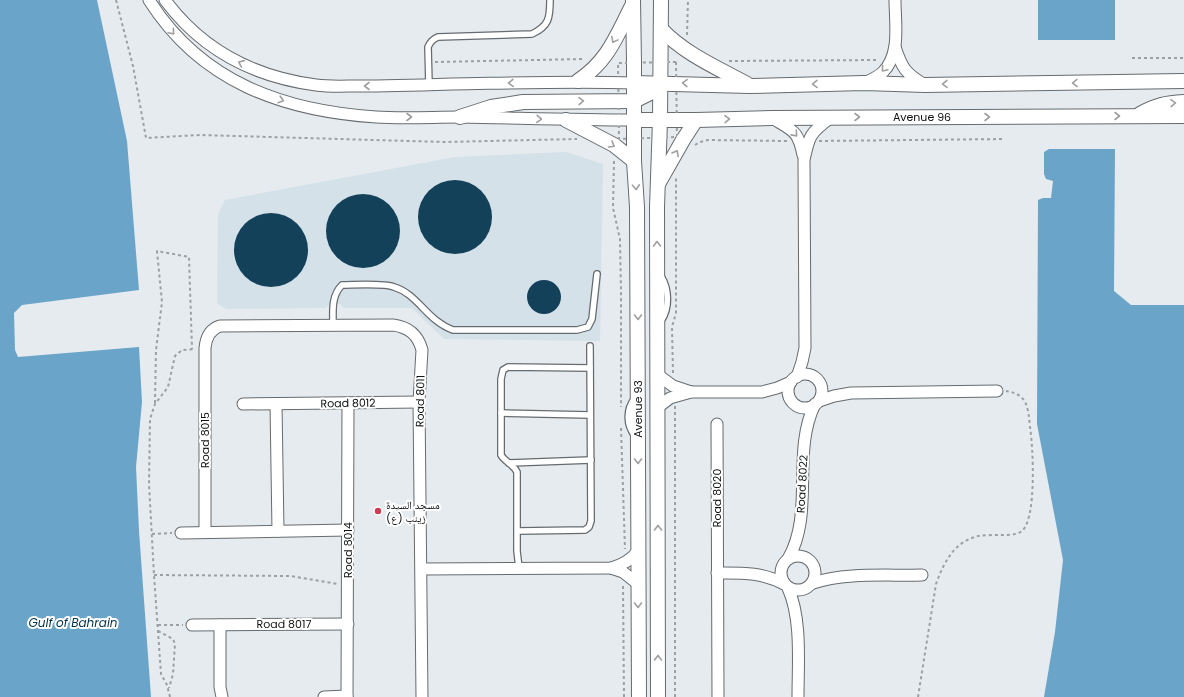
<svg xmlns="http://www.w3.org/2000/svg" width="1184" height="697" font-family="Poppins,'Noto Naskh Arabic',sans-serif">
<rect width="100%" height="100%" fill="#e5ebef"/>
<polygon fill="#d4e1e9" points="566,152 603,164 600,341 444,339 412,308 344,308 340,304 333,303 325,308 226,309 217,303 218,215 225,200 455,157"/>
<g fill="#6ba4c9">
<polygon points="0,0 97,0 127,141 139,290 22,305 14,313 15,350 18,357 139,347 142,402 136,467 139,531 151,697 0,697"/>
<rect x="1038" y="0" width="77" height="40"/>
<polygon points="1049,149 1115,149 1114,291 1131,305 1184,305 1184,697 1044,697 1055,632 1063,560 1037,424 1038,200 1043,198 1051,198 1053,181 1046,179 1044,174 1044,152"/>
</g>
<g fill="#14415a">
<circle cx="455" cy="217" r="37"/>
<circle cx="363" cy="231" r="37"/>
<circle cx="271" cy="250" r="37"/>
<circle cx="544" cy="297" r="17"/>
</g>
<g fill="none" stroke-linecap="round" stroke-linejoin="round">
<defs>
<g id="service">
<path d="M429 85 428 47C430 42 433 39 438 37L532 34C549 26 550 18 550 0"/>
<path d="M661 276C669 289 670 308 661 321"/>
<path d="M333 325C333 311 331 296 342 285 354 285 384 283 394 287 418 294 427 321 453 330H577L588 327 592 319 597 274"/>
<polyline points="501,413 590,415"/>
<path d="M635 436C626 425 626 409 635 398"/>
<polyline points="509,463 591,460"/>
<polyline points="518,531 585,530 589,527 591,521 590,346"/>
<path d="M519 568 517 551V472C513 464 505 462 501 455V379L503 370 508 367 590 368"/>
</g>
<g id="minor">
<path d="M149 0C201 82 283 111 376 117 404 119 433 117 461 117 519 118 576 120 634 120"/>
<path d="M165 0C202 50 255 77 316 85 330 87 345 86 359 86 390 86 421 85 452 84 513 83 573 81 634 83"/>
<path d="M895 47C902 68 905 73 925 85"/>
<path d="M864 83C871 80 878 77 883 72 901 54 895 23 895 0"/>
<path d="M772 118C793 131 798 130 803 155"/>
<circle cx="805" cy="391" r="17"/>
<polyline points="658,375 673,386 691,392"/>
<path d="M797 377 802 362 805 348 804 160C809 136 810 133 830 118"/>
<polyline points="819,401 834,396 851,393 997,391"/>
<polyline points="243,404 419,402"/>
<polyline points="276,404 278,531"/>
<polyline points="657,408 670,398 691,392 762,392 777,388 791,382"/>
<polyline points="717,424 718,697"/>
<path d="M205 532V348C206 338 210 329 220 326L393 325C409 327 418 335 422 350L419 402 422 697"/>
<polyline points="181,533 348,530"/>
<circle cx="798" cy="573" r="17"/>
<path d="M788 559C815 513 791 452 815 404"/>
<polyline points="611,568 623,572 638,584"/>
<path d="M422 569 611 568C623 565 631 560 638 551"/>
<path d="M717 573C742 573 762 572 784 584"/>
<path d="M813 583C844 572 889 576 922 575"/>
<path d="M788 588C802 619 798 663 798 697"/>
<polyline points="192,625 348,624"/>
<polyline points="220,625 220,687 222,697"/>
<polyline points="324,697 347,696"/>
<polyline points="347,697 348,403"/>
</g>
<g id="tertiary">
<polyline points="633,0 634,62 634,161 637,207 639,697"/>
<path d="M661 29C685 54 716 67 747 84"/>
<path d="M578 81C608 61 616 37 632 6"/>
<polyline points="634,83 750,86 864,83 925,85 1184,81"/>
<path d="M1140 114C1156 105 1166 103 1184 102"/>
<polyline points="460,117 491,107 523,102 634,101 650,93 660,83"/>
<polyline points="566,120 614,145 634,161"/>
<polyline points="634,120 696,120 772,118 1184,116"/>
<polyline points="658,184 683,140 696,120"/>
<polyline points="658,697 657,207 660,120 661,0"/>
</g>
</defs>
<use href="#service" stroke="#666b6f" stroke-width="8"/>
<use href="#minor" stroke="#666b6f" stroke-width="13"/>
<use href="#tertiary" stroke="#666b6f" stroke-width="16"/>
<g stroke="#9ca0a3" stroke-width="2" stroke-dasharray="3 3" stroke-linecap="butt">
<polyline points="116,0 133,66 146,138 200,135 444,142 577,139"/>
<polyline points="687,35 688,0"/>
<polyline points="1132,58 1184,58"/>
<polyline points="729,61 879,60"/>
<polyline points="435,62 585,59"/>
<polygon points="676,62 677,137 619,139 618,63"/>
<polyline points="819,141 1005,139"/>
<polyline points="695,145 700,142 708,140 787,141"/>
<polyline points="614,161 613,208 620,239 621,292 621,407"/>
<polyline points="673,373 672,327 676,313 676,178"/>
<polyline points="155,403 156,350 162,302 157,251 189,257 192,349"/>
<polyline points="675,406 675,697"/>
<polyline points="621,428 625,549"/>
<polyline points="152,534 172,533"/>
<polyline points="154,575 291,576 338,584"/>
<polyline points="623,586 624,697"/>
<polyline points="158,625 183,625"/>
<polyline points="158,631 173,639 175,644 173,674 169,688"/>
<polyline points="170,697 167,685 161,674 154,575 149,484 150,419 155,404 168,387 175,356 182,350 195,349"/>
<path d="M918 697 936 584C944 562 954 542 978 536 985 535 994 535 1002 535 1009 535 1017 535 1022 531 1037 518 1033 446 1030 427 1028 408 1028 394 1006 391"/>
</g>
<use href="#service" stroke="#fff" stroke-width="5.5"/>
<use href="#minor" stroke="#fff" stroke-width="11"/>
<use href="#tertiary" stroke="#fff" stroke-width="14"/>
</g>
<defs><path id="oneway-chevron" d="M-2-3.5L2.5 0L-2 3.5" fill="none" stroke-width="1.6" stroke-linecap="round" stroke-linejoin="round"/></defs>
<g stroke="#9f9fa0">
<use href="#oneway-chevron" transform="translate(172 32) rotate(49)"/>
<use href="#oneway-chevron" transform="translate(614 40) rotate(118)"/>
<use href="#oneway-chevron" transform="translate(241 63) rotate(-156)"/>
<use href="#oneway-chevron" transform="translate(884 69) rotate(130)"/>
<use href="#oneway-chevron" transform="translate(511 83) rotate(178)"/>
<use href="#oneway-chevron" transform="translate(685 83) rotate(-178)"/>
<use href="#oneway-chevron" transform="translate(1075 83) rotate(179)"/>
<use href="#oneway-chevron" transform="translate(815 84) rotate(179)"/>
<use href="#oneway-chevron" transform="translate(945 84) rotate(179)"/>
<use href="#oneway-chevron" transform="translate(367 86) rotate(-180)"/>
<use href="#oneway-chevron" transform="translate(281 100) rotate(17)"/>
<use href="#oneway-chevron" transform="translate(581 101) rotate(-1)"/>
<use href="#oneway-chevron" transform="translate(1173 103) rotate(-2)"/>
<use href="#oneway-chevron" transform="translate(1117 116)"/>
<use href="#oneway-chevron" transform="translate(409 117)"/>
<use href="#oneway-chevron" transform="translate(857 117)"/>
<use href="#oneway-chevron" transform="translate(987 117)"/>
<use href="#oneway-chevron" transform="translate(539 119) rotate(2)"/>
<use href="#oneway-chevron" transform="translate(727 119) rotate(-2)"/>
<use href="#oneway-chevron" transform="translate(795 134) rotate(48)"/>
<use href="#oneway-chevron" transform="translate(612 145) rotate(30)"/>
<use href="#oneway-chevron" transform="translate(676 153) rotate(-61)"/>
<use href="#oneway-chevron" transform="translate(636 187) rotate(87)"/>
<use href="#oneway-chevron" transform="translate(657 244) rotate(-90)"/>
<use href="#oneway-chevron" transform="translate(638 317) rotate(90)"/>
<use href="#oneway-chevron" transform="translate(638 461) rotate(90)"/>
<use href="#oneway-chevron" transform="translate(658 528) rotate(-90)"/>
<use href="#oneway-chevron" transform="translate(638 605) rotate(90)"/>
<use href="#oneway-chevron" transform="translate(658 658) rotate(-90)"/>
</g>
<circle fill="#cc3c55" stroke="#fff" stroke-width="1.5" cx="378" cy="511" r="4"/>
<g text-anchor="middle" stroke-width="4" stroke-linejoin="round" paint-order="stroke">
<g font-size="11" fill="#0e1011" stroke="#fff">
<text x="922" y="121">Avenue 96</text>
<text transform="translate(420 401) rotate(-89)" y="4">Road 8011</text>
<text transform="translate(348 403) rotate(-1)" y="4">Road 8012</text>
<text transform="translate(638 409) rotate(-90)" y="4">Avenue 93</text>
<text transform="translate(205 440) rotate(-90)" y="4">Road 8015</text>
<text transform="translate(802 484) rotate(-87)" y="4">Road 8022</text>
<text transform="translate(717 498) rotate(-90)" y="4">Road 8020</text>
<text transform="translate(348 550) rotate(-90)" y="4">Road 8014</text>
<text x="284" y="628">Road 8017</text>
</g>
<g font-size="11" fill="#0e1011" stroke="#fff" text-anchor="start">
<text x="386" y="509">مسجد السيدة<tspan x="386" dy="13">زينب (ع)</tspan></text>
</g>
<g font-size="12" font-style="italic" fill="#00324b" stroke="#fff">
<text x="73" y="627">Gulf of Bahrain</text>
</g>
</g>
</svg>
